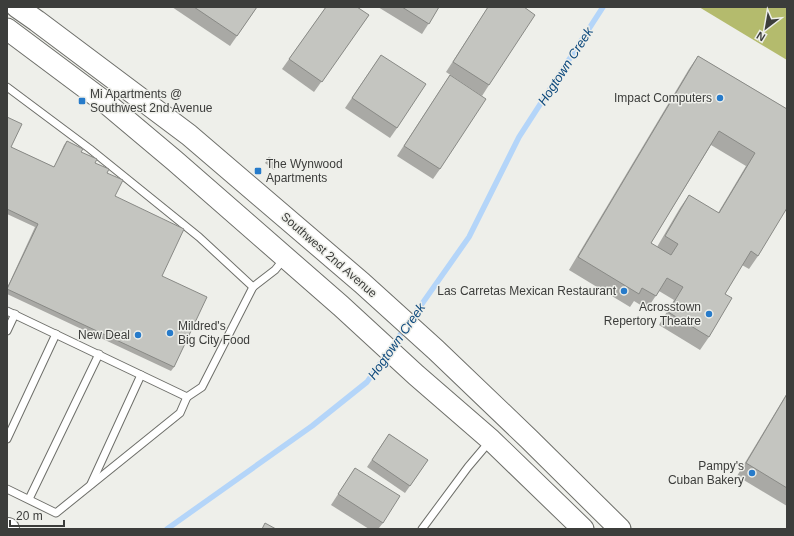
<svg xmlns="http://www.w3.org/2000/svg" width="794" height="536" font-family="Arial,sans-serif">
<rect width="100%" height="100%" fill="#eeefea"/>
<polygon fill="#b4bb6d" points="699,7 787,7 787,60"/>
<g fill="none" stroke-linecap="round" stroke-linejoin="round">
<polyline stroke="#b4d5f9" stroke-width="5.5" points="167,529 312,426 367,382 469,237 519,137 603,7"/>
<defs>
<g id="lane">
<polyline points="7,87 90,149 199,237 253,287"/>
<polyline points="7,311 187,397 202,387 253,287 275,270 284,259"/>
<polyline points="7,331 15,314"/>
<polyline points="7,439 56,334"/>
<polyline points="91,484 141,375"/>
<polyline points="7,489 56,513 180,413 187,397"/>
<polyline points="29,499 99,354"/>
<polyline points="422,529 468,467 490,441"/>
</g>
<g id="secondary">
<polyline points="17,7 37,21 189,135 362,283 436,350 529,439 620,529"/>
<polyline points="7,29 106,103 175,161 341,306 416,375 491,440 583,529"/>
</g>
<polyline id="primary" points="7,529 8,529"/>
</defs>
<use href="#lane" stroke="#6e6f6a" stroke-width="9"/>
<use href="#secondary" stroke="#6e6f6a" stroke-width="23"/>
<use href="#primary" stroke="#6e6f6a" stroke-width="24"/>
<use href="#lane" stroke="#fff" stroke-width="7"/>
<use href="#secondary" stroke="#fff" stroke-width="21"/>
<use href="#primary" stroke="#fff" stroke-width="22"/>
</g>
<g fill="#a9a9a5" fill-rule="evenodd">
<polygon points="172,7 257,7 230,46"/>
<polygon points="326,7 369,15 314,92 282,69"/>
<polygon points="378,7 439,7 422,34"/>
<polygon points="488,7 524,7 489,85 482,96 446,72"/>
<polygon points="381,55 397,128 390,138 345,108"/>
<path d="M698 56 787 109 758 256 749 269 742 265 725 294 709 337 700 350 659 325 674 300 659 291 647 309 634 301 630 307 569 270 689 69ZM711 145 746 166 718 213 689 195 680 208 657 247 651 243Z"/>
<polygon points="450,75 440,169 433,179 397,156"/>
<polygon points="7,117 11,147 54,167 64,145 67,141 107,173 115,196 162,276 174,367 171,371 7,294 7,288 35,227 7,214"/>
<polygon points="269,157 278,164 274,170 265,163"/>
<polygon points="787,393 787,506 737,476"/>
<polygon points="389,434 428,460 405,493 367,467"/>
<polygon points="355,468 383,523 378,529 369,529 331,505"/>
</g>
<g fill="#c4c5c0" stroke="#898a86" fill-rule="evenodd">
<polygon points="194,7 257,7 237,36"/>
<polygon points="326,7 357,7 369,15 322,82 289,59"/>
<polygon points="402,7 439,7 429,24"/>
<polygon points="488,7 524,7 535,15 489,85 453,62"/>
<polygon points="381,55 426,84 397,128 352,98"/>
<path d="M698 56 787 109V208L758 256 751 251 725 294 732 298 709 337 668 312 683 287 667 278 656 296 642 288 639 294 578 257ZM719 131 755 153 719 213 689 195 665 236 678 244 671 255 651 243Z"/>
<polygon points="450,75 486,99 440,169 404,146"/>
<polygon points="7,117 22,124 11,147 54,167 67,141 83,149 81,152 97,159 95,163 109,169 107,173 123,180 115,196 184,229 162,276 207,297 174,367 7,289 38,224 7,209"/>
<polygon points="269,157 278,164 277,166 267,159"/>
<polygon points="787,394 787,488 746,463"/>
<polygon points="389,434 428,460 410,486 372,460"/>
<polygon points="355,468 400,496 383,523 338,494"/>
<polygon points="265,523 276,529 262,529"/>
</g>
<g fill="#277bca" stroke="#eeefea" stroke-width="1.5">
<circle cx="720" cy="98" r="4"/>
<rect x="78" y="97" width="8" height="8" rx="2"/>
<rect x="254" y="167" width="8" height="8" rx="2"/>
<circle cx="624" cy="291" r="4"/>
<circle cx="709" cy="314" r="4"/>
<circle cx="170" cy="333" r="4"/>
<circle cx="138" cy="335" r="4"/>
<circle cx="752" cy="473" r="4"/>
</g>
<g text-anchor="middle" stroke-width="3" stroke-linejoin="round" paint-order="stroke">
<g font-size="12" fill="#3c3d3b" stroke="#eeefea" text-anchor="end">
<text x="90" y="98" text-anchor="start">Mi Apartments @<tspan x="90" dy="14">Southwest 2nd Avenue</tspan></text>
<text x="712" y="102">Impact Computers</text>
<text x="266" y="168" text-anchor="start">The Wynwood<tspan x="266" dy="14">Apartments</tspan></text>
<text x="616" y="295">Las Carretas Mexican Restaurant</text>
<text x="701" y="311">Acrosstown<tspan x="701" dy="14">Repertory Theatre</tspan></text>
<text x="178" y="330" text-anchor="start">Mildred's<tspan x="178" dy="14">Big City Food</tspan></text>
<text x="130" y="339">New Deal</text>
<text x="744" y="470">Pampy's<tspan x="744" dy="14">Cuban Bakery</tspan></text>
</g>
<g font-size="12" fill="#3c3d3b" stroke="#eeefea">
<text transform="translate(329 255) rotate(41)" y="4">Southwest 2nd Avenue</text>
</g>
<g font-size="13" font-style="italic" fill="#0d497d" stroke="#eeefea">
<text transform="translate(565 66) rotate(-57)" y="5">Hogtown Creek</text>
<text transform="translate(396 341) rotate(-55)" y="5">Hogtown Creek</text>
</g>
</g>
<rect width="794" height="536" fill="none" stroke="#3c3d3b" stroke-width="16"/>
<g transform="translate(766 28) rotate(211)" stroke="#eeefea" stroke-width="3" paint-order="stroke">
<path d="M0-3L7 15L0 10L-7 15Z" fill="#3c3d3b"/>
<text y="-6" font-size="11" font-weight="bold" text-anchor="middle" fill="#3c3d3b">N</text>
</g>
<path d="M10 520v6h54v-6" fill="none" stroke="#3c3d3b" stroke-width="2"/>
<text x="16" y="520" font-size="12" fill="#3c3d3b" stroke="#eeefea" stroke-width="3" paint-order="stroke">20 m</text>
</svg>
